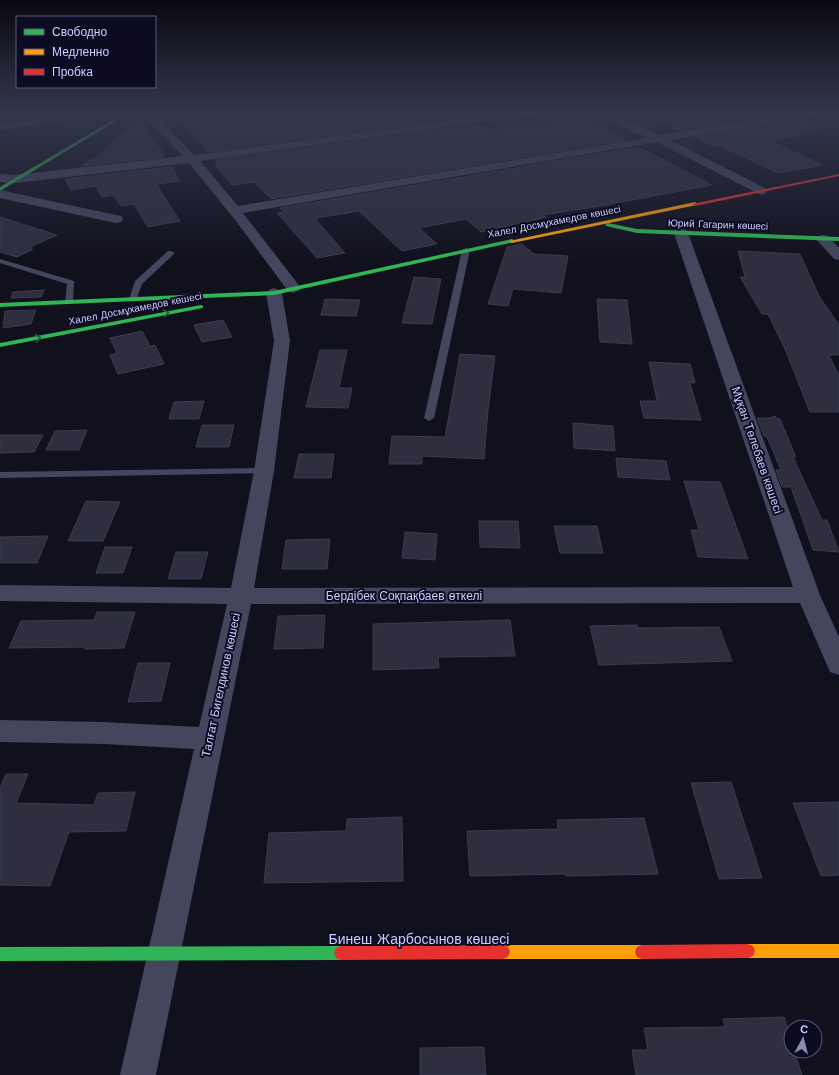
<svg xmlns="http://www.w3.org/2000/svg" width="839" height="1075" font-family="'Work Sans',sans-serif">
<rect width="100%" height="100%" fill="#11101d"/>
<g fill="#2e2e3f" stroke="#3b3a51">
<polygon points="242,111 315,111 328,121 336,111 377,111 390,120 419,116 429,117 434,121 208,152 181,120 222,115 228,113"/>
<polygon points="572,111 627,140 271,199 254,182 232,185 215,165 219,164 215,160 444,129 483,125 492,131 555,123 543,116"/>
<polygon points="637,111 775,111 782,114 679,130"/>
<polygon points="139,117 165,157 81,166 98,156"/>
<polygon points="798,120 822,130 770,141 823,165 778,173 718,145 713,146 694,137"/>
<polygon points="639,147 712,185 600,206 543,215 546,217 481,232 466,219 419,228 437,244 402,251 359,211 317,218 318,219 316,220 345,253 317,258 277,213 284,212 280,208"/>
<polygon points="171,167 180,181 156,184 180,221 148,227 134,204 121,206 113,195 102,197 96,186 71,190 65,179"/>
<polygon points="0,217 57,235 32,246 32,250 17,257 0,252"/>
<polygon points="522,244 534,254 568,256 561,293 513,289 508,306 488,304 507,247"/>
<polygon points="738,251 800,254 819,296 839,325 839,355 829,355 839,376 839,412 810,412 785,349 768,314 762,314 740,277 745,277"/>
<polygon points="414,277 441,279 432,324 402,323"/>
<polygon points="44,290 41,297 11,298 13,292"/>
<polygon points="325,299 360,300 356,316 321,315"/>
<polygon points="597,299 627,300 632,344 600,342"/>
<polygon points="36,310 31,324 3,328 5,311"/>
<polygon points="223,320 232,337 202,342 194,325"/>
<polygon points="142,331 150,346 155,345 164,364 118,374 110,355 117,353 110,338"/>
<polygon points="320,350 347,350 339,388 352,388 348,408 306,407"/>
<polygon points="460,354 495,356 488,410 484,459 422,456 422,464 389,464 392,436 445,437"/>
<polygon points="649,362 690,364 695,383 690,383 701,420 644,418 640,401 657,401"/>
<polygon points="204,401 199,419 169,419 174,402"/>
<polygon points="775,416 776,418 780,419 796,457 793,457 822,520 827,520 839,552 813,550 791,487 782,487 776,470 781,470 767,437 764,436 757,418 769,418"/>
<polygon points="573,423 613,426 615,451 574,448"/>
<polygon points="202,425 234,425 229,447 196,447"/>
<polygon points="87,430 79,450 46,450 55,431"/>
<polygon points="0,435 43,435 34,452 0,453"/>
<polygon points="299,454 334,454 331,478 294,478"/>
<polygon points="616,458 666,461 670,480 618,477"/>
<polygon points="684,481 720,482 748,559 698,557 691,530 699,530"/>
<polygon points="86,501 120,502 103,541 68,541"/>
<polygon points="479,521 518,521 520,548 480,547"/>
<polygon points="554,526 597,526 603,553 560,553"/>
<polygon points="405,532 437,534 435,560 402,558"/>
<polygon points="48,536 37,563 0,563 0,537"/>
<polygon points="330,539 327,569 282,569 286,540"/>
<polygon points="105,547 132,547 123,573 96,573"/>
<polygon points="176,552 208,552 201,579 168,579"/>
<polygon points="97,612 135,612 124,648 85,649 85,647 9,648 21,621 94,620"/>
<polygon points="325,615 323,648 274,649 278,616"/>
<polygon points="510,620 515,656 438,657 439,668 373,670 373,624"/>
<polygon points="637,625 638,628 719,627 732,661 599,665 590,626"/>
<polygon points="138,663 170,663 161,701 128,702"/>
<polygon points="6,774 28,774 16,803 94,805 98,793 135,792 126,831 69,832 50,886 0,885 0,788"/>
<polygon points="731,782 762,878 719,879 691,783"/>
<polygon points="839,802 839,875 821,876 793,803"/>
<polygon points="402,817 403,881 264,883 269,833 346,831 347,819"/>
<polygon points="644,818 658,874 566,876 565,874 470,876 467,831 558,829 557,820"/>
<polygon points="784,1017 791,1040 791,1051 794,1051 802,1075 636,1075 632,1050 648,1050 644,1028 725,1027 723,1019"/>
<polygon points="484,1047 486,1075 420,1075 420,1048"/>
</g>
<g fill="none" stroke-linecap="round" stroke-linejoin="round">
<g fill="#44465e" fill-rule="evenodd">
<polygon points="466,248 470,250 434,418 429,421 424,418 462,250"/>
<polygon points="168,251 171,251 175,253 142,284 136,301 130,301 129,299 135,281"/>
<polygon points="0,259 74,281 73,302 69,304 65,302 67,284 0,263"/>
<polygon points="264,468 268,469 269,471 268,473 0,478 0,472"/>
</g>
<g fill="#44465e" fill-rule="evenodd">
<polygon points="139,111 150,111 155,116 198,111 227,111 226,113 222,114 161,121 194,155 446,121 431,116 405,113 404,111 435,111 459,119 520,111 546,111 541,114 200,161 238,206 647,138 591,113 590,111 603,111 660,135 807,111 829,111 824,114 670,140 765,188 767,191 765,194 761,195 657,142 243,213 301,288 298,291 293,293 288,291 236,221 189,163 15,183 0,182 0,174 15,175 183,156"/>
<polygon points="123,112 127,113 128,115 127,117 64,120 10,129 0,129 0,123 10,123 64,114"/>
<polygon points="0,190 116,215 121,216 123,219 121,222 116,223 0,198"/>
<polygon points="681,229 686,230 688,233 820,595 839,637 839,675 830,672 800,603 251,604 156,1075 120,1075 194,749 104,744 0,742 0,720 104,722 199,727 227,604 0,601 0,585 231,588 254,471 274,341 266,293 269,290 274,288 279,290 282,293 290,341 274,471 254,588 793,587 674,233 676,230"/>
<polygon points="823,235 828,236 839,248 839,260 834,259 816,239 818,236"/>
</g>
<g fill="#30b455" fill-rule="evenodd">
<polygon points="128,111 133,111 0,191 0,187"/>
<polygon points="608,223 637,229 839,237 839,241 637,233 606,226 605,225"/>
<polygon points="512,239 514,240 514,242 274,295 0,307 0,303 274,291"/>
<polygon points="201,305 203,306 203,308 0,347 0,343"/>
<polygon points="341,946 346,948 348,953 346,958 341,960 0,961 0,947"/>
</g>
<g fill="#ff9f0a" fill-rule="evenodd">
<polygon points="695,202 698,204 697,205 512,243 509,241"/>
<polygon points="748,944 839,944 839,958 748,958 743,956 741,951 743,946"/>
<polygon points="503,945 642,945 647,947 649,952 647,957 642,959 503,959 498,957 496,952 498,947"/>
</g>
<g fill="#e5322d" fill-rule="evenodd">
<polygon points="839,174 839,176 695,206 692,204"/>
<polygon points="748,944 753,946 755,951 753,956 748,958 642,959 637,957 635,952 637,947 642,945"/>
<polygon points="503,945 508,947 510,952 508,957 503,959 341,960 336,958 334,953 336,948 341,946"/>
</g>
</g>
<defs><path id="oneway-chevron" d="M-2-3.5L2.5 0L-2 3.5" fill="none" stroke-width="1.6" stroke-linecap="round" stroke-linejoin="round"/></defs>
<g stroke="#1e603c">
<use href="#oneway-chevron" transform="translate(166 313) rotate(-11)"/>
<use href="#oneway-chevron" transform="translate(38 338) rotate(-11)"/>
</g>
<linearGradient id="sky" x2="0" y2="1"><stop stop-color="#090910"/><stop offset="0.43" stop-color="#32374c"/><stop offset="1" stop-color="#32374c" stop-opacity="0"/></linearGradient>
<rect width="839" height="261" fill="url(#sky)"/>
<g text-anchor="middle" stroke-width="4" stroke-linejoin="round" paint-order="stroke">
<g font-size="10" fill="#ccf" stroke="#0c0b22">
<text transform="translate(554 221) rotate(-11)" y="4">Халел Досмұхамедов көшесі</text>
<text transform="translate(718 224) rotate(2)" y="4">Юрий Гагарин көшесі</text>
<text transform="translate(135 308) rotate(-11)" y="4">Халел Досмұхамедов көшесі</text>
</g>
<g font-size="12" fill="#ccf" stroke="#0c0b22">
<text transform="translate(757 450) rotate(71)" y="4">Мұқан Төлебаев көшесі</text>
<text x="404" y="600">Бердібек Соқпақбаев өткелі</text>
<text transform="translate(221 685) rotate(-78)" y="4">Талғат Бигелдинов көшесі</text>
</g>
<g font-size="14" fill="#ccf" stroke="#0c0b22">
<text x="419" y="944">Бинеш Жарбосынов көшесі</text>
</g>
</g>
<rect x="16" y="16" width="140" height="72" fill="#0c0b22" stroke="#59587a"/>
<rect x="24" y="29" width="20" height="6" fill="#30b455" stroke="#59587a"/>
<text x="52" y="36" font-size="12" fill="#ccccff">Свободно</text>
<rect x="24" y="49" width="20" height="6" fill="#ff9f0a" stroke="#59587a"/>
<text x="52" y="56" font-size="12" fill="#ccccff">Медленно</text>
<rect x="24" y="69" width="20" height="6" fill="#e5322d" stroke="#59587a"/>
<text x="52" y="76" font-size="12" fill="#ccccff">Пробка</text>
<g transform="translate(803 1039) rotate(7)"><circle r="19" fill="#0c0b22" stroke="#59587a"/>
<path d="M0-3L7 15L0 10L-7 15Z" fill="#8b8ab0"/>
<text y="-6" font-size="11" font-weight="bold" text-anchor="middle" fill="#ccccff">С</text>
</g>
</svg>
